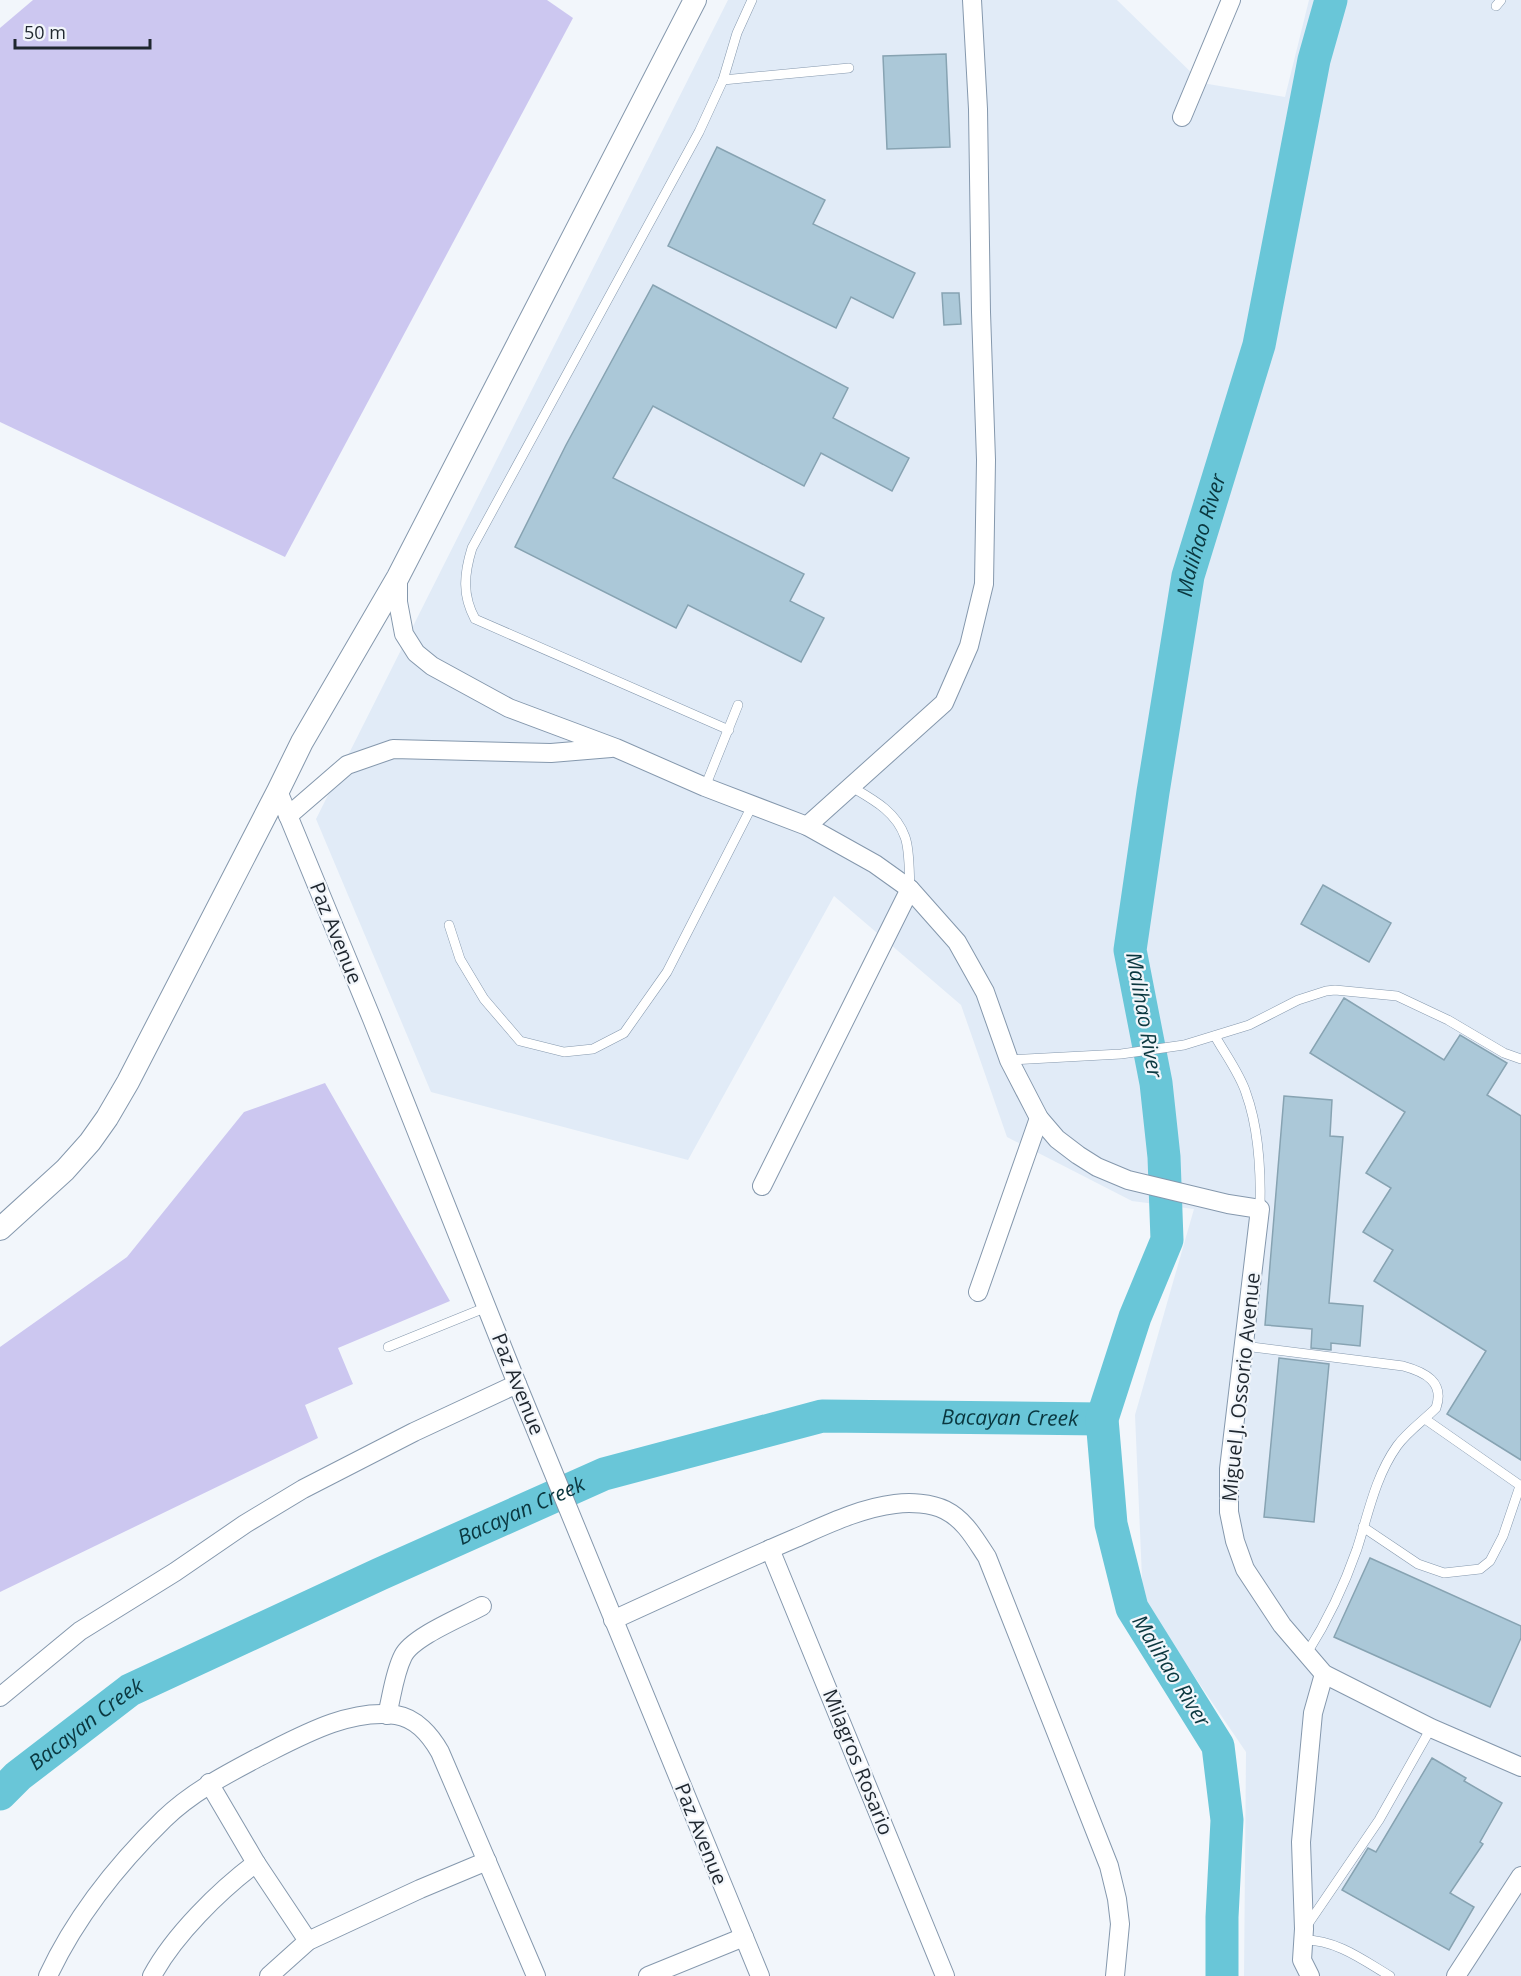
<svg xmlns="http://www.w3.org/2000/svg" width="1521" height="1976" font-family="'Open Sans',sans-serif">
<rect width="100%" height="100%" fill="#f2f6fb"/>
<polygon fill="#e1ebf7" points="728,0 1117,0 1202,83 1285,97 1309,0 1521,0 1521,1976 1244,1976 1246,1752 1143,1601 1135,1415 1194,1209 1132,1201 1007,1137 961,1005 834,896 688,1160 431,1092 316,819"/>
<g fill="#ccc7f0">
<polygon points="33,0 547,0 573,18 285,557 0,422 0,28"/>
<polygon points="325,1083 450,1301 338,1348 353,1384 305,1405 318,1438 0,1592 0,1347 127,1257 244,1112"/>
</g>
<g fill="none" stroke-linecap="round" stroke-linejoin="round">
<g stroke="#69c6d8" stroke-width="33">
<path id="s1" d="M0 1794 18 1776 130 1690 380 1574 604 1474 822 1416 1102 1419"/>
<path id="s2" d="M1222 1976V1917L1227 1820 1218 1746 1132 1608 1111 1524 1102 1419 1135 1317 1167 1240 1164 1157 1156 1083 1130 950 1153 792 1188 576 1259 345 1314 60 1331 0"/>
</g>
</g>
<g fill="#abc8d8" stroke="#87a3b2" stroke-width="1.5">
<polygon points="946,54 950,147 887,149 883,56"/>
<polygon points="717,147 825,200 813,224 915,273 893,318 851,297 836,328 668,246"/>
<polygon points="653,285 848,388 833,418 909,458 892,491 821,453 804,486 653,406 613,478 804,574 790,601 824,618 801,662 688,605 676,628 515,547 566,445"/>
<polygon points="942,293 959,293 961,324 944,325"/>
<polygon points="1323,885 1391,923 1369,962 1301,924"/>
<polygon points="1344,998 1444,1060 1460,1035 1507,1063 1487,1095 1521,1116 1521,1460 1447,1414 1486,1351 1374,1281 1393,1250 1363,1232 1391,1188 1366,1173 1405,1112 1310,1053"/>
<polygon points="1284,1096 1332,1100 1330,1136 1343,1137 1329,1303 1363,1306 1360,1346 1331,1343 1331,1350 1311,1348 1312,1329 1265,1325"/>
<polygon points="1279,1358 1329,1364 1314,1522 1264,1517"/>
<polygon points="1370,1558 1521,1626 1521,1638 1490,1707 1334,1637"/>
<polygon points="1432,1758 1466,1778 1464,1781 1502,1803 1480,1842 1483,1844 1450,1893 1474,1907 1449,1950 1342,1890 1368,1848 1376,1852"/>
</g>
<g fill="none" stroke-linecap="round" stroke-linejoin="round">
<defs>
<g id="service">
<polyline points="1496,6 1501,0"/>
<polyline points="723,80 849,68"/>
<path d="M729 730 475 619C462 595 464 574 472 548L699 132 723 80 737 33 752 0"/>
<path d="M850 786C872 799 896 811 905 837 910 850 909 874 910 889"/>
<polyline points="705,787 738,705"/>
<polyline points="449,925 460,959 484,999 520,1041 564,1052 593,1049 624,1033 667,972 753,804"/>
<path d="M1215 1036C1225 1054 1240 1074 1246 1093 1259 1129 1261 1172 1260 1209"/>
<polyline points="1009,1060 1121,1054 1184,1045 1249,1025 1298,1000 1326,991 1335,990 1397,996 1448,1020 1504,1053 1521,1059"/>
<path d="M1244 1346 1403 1366C1425 1372 1445 1382 1436 1408 1424 1420 1407 1432 1397 1446 1375 1477 1368 1515 1357 1549 1344 1586 1328 1620 1307 1653"/>
<polyline points="388,1347 487,1307"/>
<polyline points="1425,1419 1521,1486"/>
<polyline points="1363,1527 1418,1564 1444,1573 1480,1569 1490,1561 1503,1536 1520,1486"/>
<polyline points="1306,1927 1379,1820 1431,1728"/>
<path d="M1304 1940C1337 1940 1363 1960 1390 1976"/>
</g>
<g id="minor">
<polyline points="1182,117 1231,0"/>
<polyline points="398,577 398,602 404,634 416,653 432,666 509,708 616,748 705,787 807,826 875,864 910,889 957,942 985,992 1009,1060 1039,1118 1057,1139 1078,1155 1097,1167 1128,1180 1228,1204 1260,1209 1229,1469 1229,1512 1235,1541 1245,1569 1282,1625 1324,1674 1431,1728 1521,1767"/>
<polyline points="278,791 372,1019 517,1384 760,1976"/>
<polyline points="288,816 347,765 393,749 551,753 611,748"/>
<polyline points="807,826 944,703 969,646 984,584 986,460 981,312 978,109 972,0"/>
<polyline points="762,1186 910,889"/>
<polyline points="978,1292 1039,1118"/>
<polyline points="770,1549 945,1976"/>
<path d="M613 1620C674 1592 735 1564 796 1538 828 1524 861 1508 895 1504 910 1502 931 1503 945 1510 965 1520 975 1539 987 1557L1109 1866 1117 1899 1120 1924 1115 1976"/>
<polyline points="0,1697 80,1631 175,1572 245,1524 303,1489 414,1432 517,1384"/>
<path d="M387 1715C392 1696 394 1674 403 1656 412 1637 462 1617 482 1606"/>
<polyline points="209,1783 256,1863 308,1941"/>
<path d="M48 1976C75 1918 118 1864 164 1819 192 1792 225 1775 259 1757 299 1737 349 1708 396 1715 416 1718 431 1736 440 1752L536 1976"/>
<path d="M152 1976C174 1935 219 1891 256 1863"/>
<polyline points="269,1976 308,1941 420,1889 487,1861"/>
<polyline points="648,1976 744,1937"/>
<polyline points="1310,1976 1302,1960 1304,1929 1301,1842 1313,1713 1324,1674"/>
<polyline points="1456,1976 1521,1876"/>
</g>
<polyline id="tertiary" points="0,1229 65,1170 90,1142 107,1118 128,1082 278,791 302,742 398,577 695,0"/>
</defs>
<use href="#service" stroke="#8598ad" stroke-width="10"/>
<use href="#minor" stroke="#8598ad" stroke-width="20"/>
<use href="#tertiary" stroke="#8598ad" stroke-width="24"/>
<use href="#service" stroke="#fff" stroke-width="9"/>
<use href="#minor" stroke="#fff" stroke-width="18"/>
<use href="#tertiary" stroke="#fff" stroke-width="22"/>
</g>
<g text-anchor="middle" stroke-width="4.5" stroke-linejoin="round" paint-order="stroke">
<g font-size="20" fill="#1f272f" stroke="#f2f6fb">
<text transform="translate(336 933) rotate(68)" y="7">Paz Avenue</text>
<text transform="translate(518 1384) rotate(68)" y="7">Paz Avenue</text>
<text transform="translate(1241 1387) rotate(-84)" y="7">Miguel J. Ossorio Avenue</text>
<text transform="translate(858 1762) rotate(68)" y="7">Milagros Rosario</text>
<text transform="translate(701 1834) rotate(68)" y="7">Paz Avenue</text>
</g>
<g font-size="21" font-style="italic" fill="#0a373f" stroke="#f2f6fb">
<text dy="7" stroke="none"><textPath href="#s2" startOffset="1490">Malihao River</textPath></text>
<text transform="translate(1144 1015) rotate(80)" y="7">Malihao River</text>
<text dy="7" stroke="none"><textPath href="#s1" startOffset="1101">Bacayan Creek</textPath></text>
<text dy="7" stroke="none"><textPath href="#s1" startOffset="597">Bacayan Creek</textPath></text>
<text transform="translate(1171 1671) rotate(58)" y="7">Malihao River</text>
<text dy="7" stroke="none"><textPath href="#s1" startOffset="111">Bacayan Creek</textPath></text>
</g>
</g>
<path d="M15 39v9h135v-9" fill="none" stroke="#1f272f" stroke-width="3"/>
<text x="24" y="39" font-size="18" fill="#1f272f" stroke="#f2f6fb" stroke-width="4.5" paint-order="stroke">50 m</text>
</svg>
